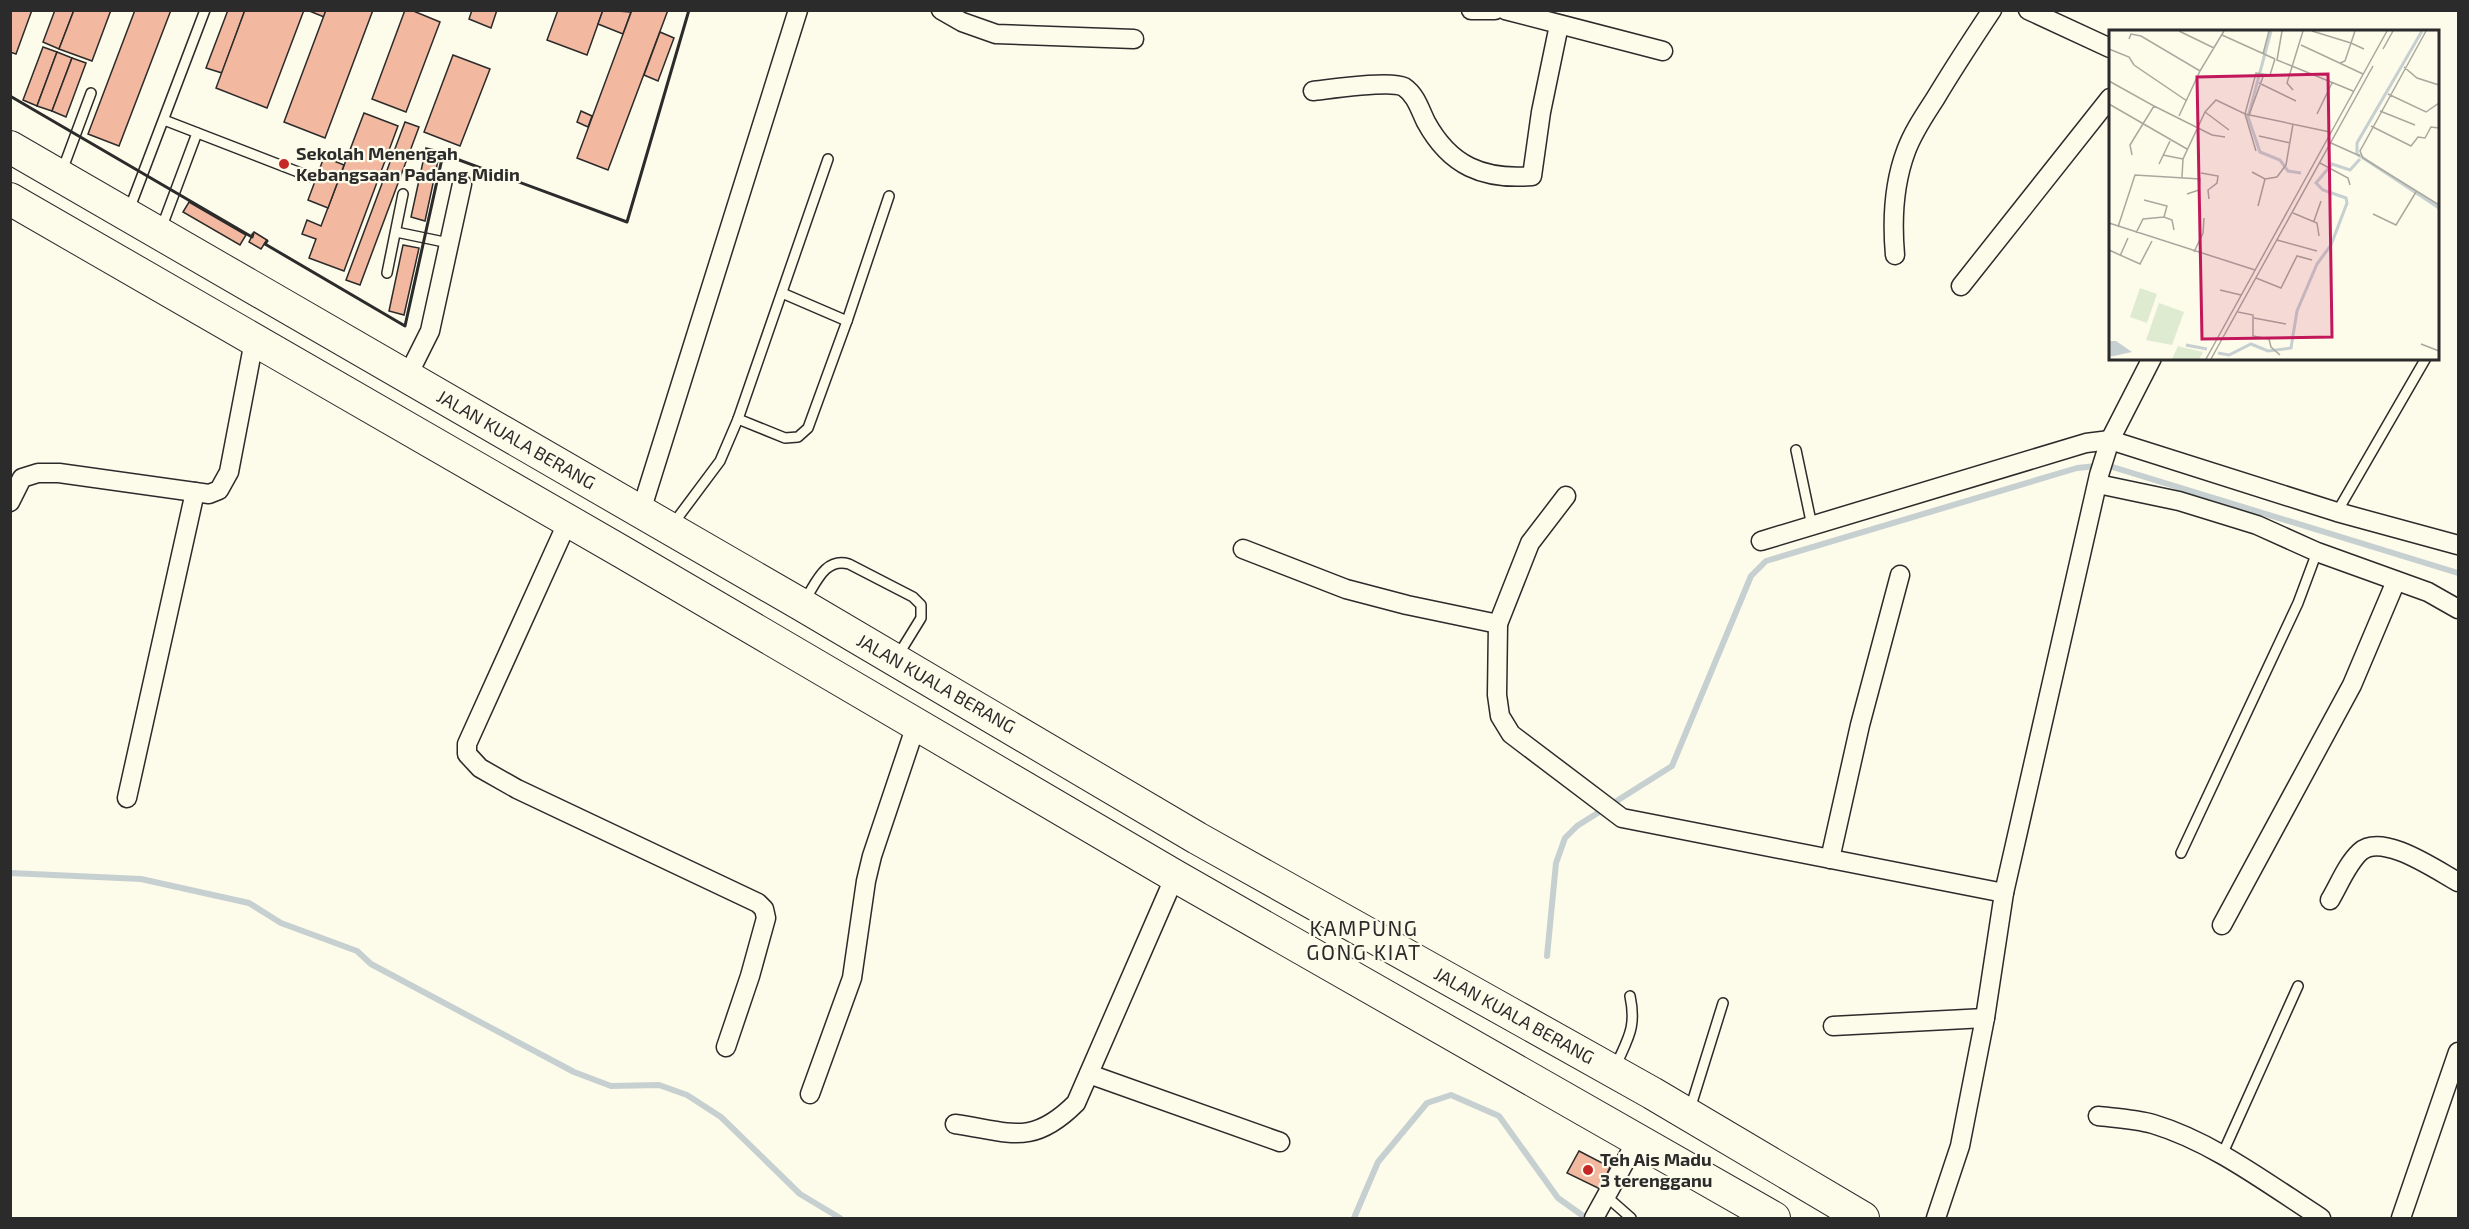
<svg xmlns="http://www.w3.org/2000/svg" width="2469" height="1229" font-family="'Exo 2',sans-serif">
<rect width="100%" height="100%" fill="#fdfbea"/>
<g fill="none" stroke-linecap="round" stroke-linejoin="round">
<g stroke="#c7d0d0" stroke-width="6">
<polyline points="10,873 141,879 249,903 281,923 357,951 371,964 574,1072 611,1086 659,1085 687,1095 721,1117 800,1194 840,1218"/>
<polyline points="1547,956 1556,863 1565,838 1577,826 1672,766 1751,576 1766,561 2077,468 2106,465 2458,573"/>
<polyline points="1354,1218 1378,1162 1427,1103 1451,1095 1499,1116 1558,1198 1586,1218"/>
</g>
</g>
<g fill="#f2b8a0" stroke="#2b2b2b" stroke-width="1.5">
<polygon points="10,10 32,10 16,54 10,52"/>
<polygon points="55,10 74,10 59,49 43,42"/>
<polygon points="74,10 111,10 92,61 59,49"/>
<polygon points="135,10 171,10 119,146 88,134"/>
<polygon points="228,10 245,10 222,73 206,68"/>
<polygon points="245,10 304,10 267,108 216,88"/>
<polygon points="307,10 326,10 324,17"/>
<polygon points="326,10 373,10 325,138 284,122"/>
<polygon points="405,10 411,10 440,22 406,112 372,99"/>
<polygon points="472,10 497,10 491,28 469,19"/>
<polygon points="558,10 603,10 587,55 547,40"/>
<polygon points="603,10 631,12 623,34 598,24"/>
<polygon points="632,10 668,10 608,170 577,158"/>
<polygon points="660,32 674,38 658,81 644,75"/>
<polygon points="43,47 57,52 37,106 23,100"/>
<polygon points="57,52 72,58 52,111 37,106"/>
<polygon points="453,55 490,69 460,146 424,132"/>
<polygon points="72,58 86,63 66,117 52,111"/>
<polygon points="581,111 592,116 588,127 577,122"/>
<polygon points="364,113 398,126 344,271 309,258 316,239 302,234 307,220 321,226"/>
<polygon points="405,122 419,127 360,285 346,280"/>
<polygon points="426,148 440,151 425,221 411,217"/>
<polygon points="324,157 344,165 328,208 308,200"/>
<polygon points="189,202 246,235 240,245 183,212"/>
<polygon points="254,232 267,240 261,249 249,242"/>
<polygon points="403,245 419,248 404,315 389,311"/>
<polygon points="1579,1151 1610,1167 1600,1189 1567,1173"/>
</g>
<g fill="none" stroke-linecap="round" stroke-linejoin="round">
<defs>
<g id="service">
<polyline points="164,120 311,177"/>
<polyline points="62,171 91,93"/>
<polyline points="129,210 205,10"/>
<polyline points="161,229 197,133"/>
<polyline points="396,232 449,243"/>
<polyline points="387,273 403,194"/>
<polyline points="847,321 889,196"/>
<polyline points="738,419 785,438 798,437 808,428 847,321 782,293"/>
<polyline points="1796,450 1812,526"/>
<polyline points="2337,512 2426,358"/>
<polyline points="673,524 720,461 738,419 828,159"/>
<path d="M805 600C816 583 825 557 849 564L913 597 921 605V618L897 657"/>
<polyline points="2181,853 2298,603 2317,552"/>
<path d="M1615 1068C1627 1039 1637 1029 1630 996"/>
<polyline points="1690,1109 1723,1003"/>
<polyline points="2222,1155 2298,986"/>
<polyline points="1606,1196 1631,1218"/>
</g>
<g id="minor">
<polyline points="941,10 962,22 996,34 1134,39"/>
<polyline points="1471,10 1495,10"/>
<polyline points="1505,10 1663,51"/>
<polyline points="2028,10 2110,48"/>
<path d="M1313 91C1331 89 1391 80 1404 87 1416 95 1420 110 1426 122 1450 166 1483 180 1532 176L1541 112 1559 25"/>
<path d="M1895 255C1892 221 1894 183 1906 151 1913 132 1924 116 1935 99 1953 69 1972 40 1992 10"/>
<polyline points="1961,286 2110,98"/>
<polyline points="2152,358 2110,440 2337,512 2458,545"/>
<polyline points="407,377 430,331 462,184"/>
<polyline points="2098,484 2179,501 2257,525 2317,552 2428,592 2458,609"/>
<polyline points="1566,496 1530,543 1498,624 1497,695 1500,716 1511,734 1622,818 2004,893"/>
<polyline points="10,502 22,478 38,473 59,473 209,494 219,490 229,472 254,341"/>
<polyline points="641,511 798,10"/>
<polyline points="568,521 467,744 467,754 480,768 517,789 758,903 764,909 766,918 750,976 726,1047"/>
<polyline points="1761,541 2086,443 2110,440"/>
<polyline points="1243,549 1346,589 1407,605 1498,624"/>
<polyline points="127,798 195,492"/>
<polyline points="1830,859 1860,725 1900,575"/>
<path d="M2330 900C2339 885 2347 864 2360 852 2382 832 2436 870 2458 882"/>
<polyline points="2222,925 2352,685 2396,581"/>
<polyline points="1833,1026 1985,1018"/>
<polyline points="1089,1074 1280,1142"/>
<polyline points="810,1094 852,978 866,881 872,856 916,725"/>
<path d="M2098 1116C2116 1118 2136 1119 2153 1124 2213 1142 2268 1184 2321 1218"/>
<path d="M955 1124C1010 1132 1032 1147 1076 1103L1175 876"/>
<polyline points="1594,1218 1637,1140"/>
<polyline points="1936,1218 1960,1146 1985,1018 2004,893 2099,475 2110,440"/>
<polyline points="2401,1218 2458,1052"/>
</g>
<g id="trunk">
<polyline points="10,147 802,605 1197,838 1652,1093 1863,1218"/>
<polyline points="10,199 624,553 1175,876 1774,1218"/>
</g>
</defs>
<use href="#service" stroke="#2b2b2b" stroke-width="12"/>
<use href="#minor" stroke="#2b2b2b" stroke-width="21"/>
<use href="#trunk" stroke="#2b2b2b" stroke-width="34"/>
<use href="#service" stroke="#fdfbea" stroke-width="9"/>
<use href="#minor" stroke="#fdfbea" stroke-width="18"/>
<use href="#trunk" stroke="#fdfbea" stroke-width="32"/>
<g stroke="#2b2b2b" stroke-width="3">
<polyline points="10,96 252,237 253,234"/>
<polyline points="267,241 265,244 405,326 443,154 627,222 689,10"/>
</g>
</g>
<g fill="#c62828" stroke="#fdfbea" stroke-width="2">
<circle cx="284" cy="164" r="6"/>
<circle cx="1588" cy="1170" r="6"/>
</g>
<g text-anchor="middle" stroke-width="4.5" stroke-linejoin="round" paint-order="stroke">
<g font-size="18" font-weight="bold" fill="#2b2b2b" stroke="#fdfbea" text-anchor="start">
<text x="296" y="160">Sekolah Menengah<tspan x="296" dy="21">Kebangsaan Padang Midin</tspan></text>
<text x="1600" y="1166">Teh Ais Madu<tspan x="1600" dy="21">3 terengganu</tspan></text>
</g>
<g font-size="18" fill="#2b2b2b" stroke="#fdfbea">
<text transform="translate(516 440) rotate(30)" y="6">JALAN KUALA BERANG</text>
<text transform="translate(936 684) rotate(30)" y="6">JALAN KUALA BERANG</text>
<text transform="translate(1514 1016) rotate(29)" y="6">JALAN KUALA BERANG</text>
</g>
<g font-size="21" letter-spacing="1.5" fill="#2b2b2b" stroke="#fdfbea">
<text x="1364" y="936">KAMPUNG<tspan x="1364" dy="24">GONG KIAT</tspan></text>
</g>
</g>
<g transform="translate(2109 30)">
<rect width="330" height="330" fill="#fdfbea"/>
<path d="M31 258 48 264 38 293 21 287ZM50 273 75 282 63 315 37 310ZM69 316 72 317 94 322 90 329H63Z" fill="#deebd1"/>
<path d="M0 311H7L23 322 0 327Z" fill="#c7d0d0"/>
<path fill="none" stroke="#c7d0d0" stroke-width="3" d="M162 1 139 87 151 122 171 130 179 141 192 143M313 1 248 113V124L330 178M77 315 98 319M109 323 120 325 142 314 159 321 182 318 188 281 208 234 222 215 238 173 237 168 214 160 207 153 223 134 241 140 251 129"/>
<path fill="none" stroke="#a9a89e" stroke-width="1.5" d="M70 1 105 18M173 1 168 30 244 61M203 1 242 13 246 1M317 1 251 121 254 128 330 175M113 5 166 29M20 9 22 4 32 6 91 41 115 1M192 15 254 44M0 19 20 27 25 35 78 71M274 19 284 1M154 24 160 1M231 33 236 31 242 13 255 19M295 37 308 48 330 55M0 51 45 76 21 115 23 125M150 53 187 71M184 60 178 53 194 1M279 64 317 82 330 73M0 74 78 119M45 76 103 105 116 107M271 81 306 95M96 82 120 100M136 84 221 102M136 84 147 121M208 84 223 53M140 85 155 44M70 86 91 41M262 96 302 116 309 107 316 108 322 97 330 98M150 106 181 113M222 113 251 126M54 125 74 129M211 133 239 148 241 155M50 134 61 111M143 142 156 149 168 147 177 135 184 94M92 143 109 146 108 153 99 160 100 169M73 147 74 129 96 82 107 70 136 84 147 43 161 45 166 29M35 170 58 176 55 187M149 176 156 149M184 183 208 193 210 206M264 184 287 195 307 162M205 191 212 171M0 193 146 240M9 197 26 145 91 149 90 160 78 164M27 203 34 189 55 187 63 190 65 200M168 210 208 221M0 220 31 234 43 211M85 222 94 203 95 188M11 226 19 208M147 248 172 258 188 226 203 230M111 260 132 265M129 282 144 285V306L160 309 162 317 171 325M145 288 177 294M312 314 330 321M97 329 278 1M102 329 264 36"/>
<path fill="#c2185b" fill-opacity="0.15" stroke="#c2185b" stroke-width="3" d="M219 44 223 307 93 309 88 47Z"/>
<rect width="330" height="330" fill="none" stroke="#2b2b2b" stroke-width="3"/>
</g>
<rect width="2469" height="1229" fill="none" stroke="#2b2b2b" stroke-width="24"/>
</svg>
